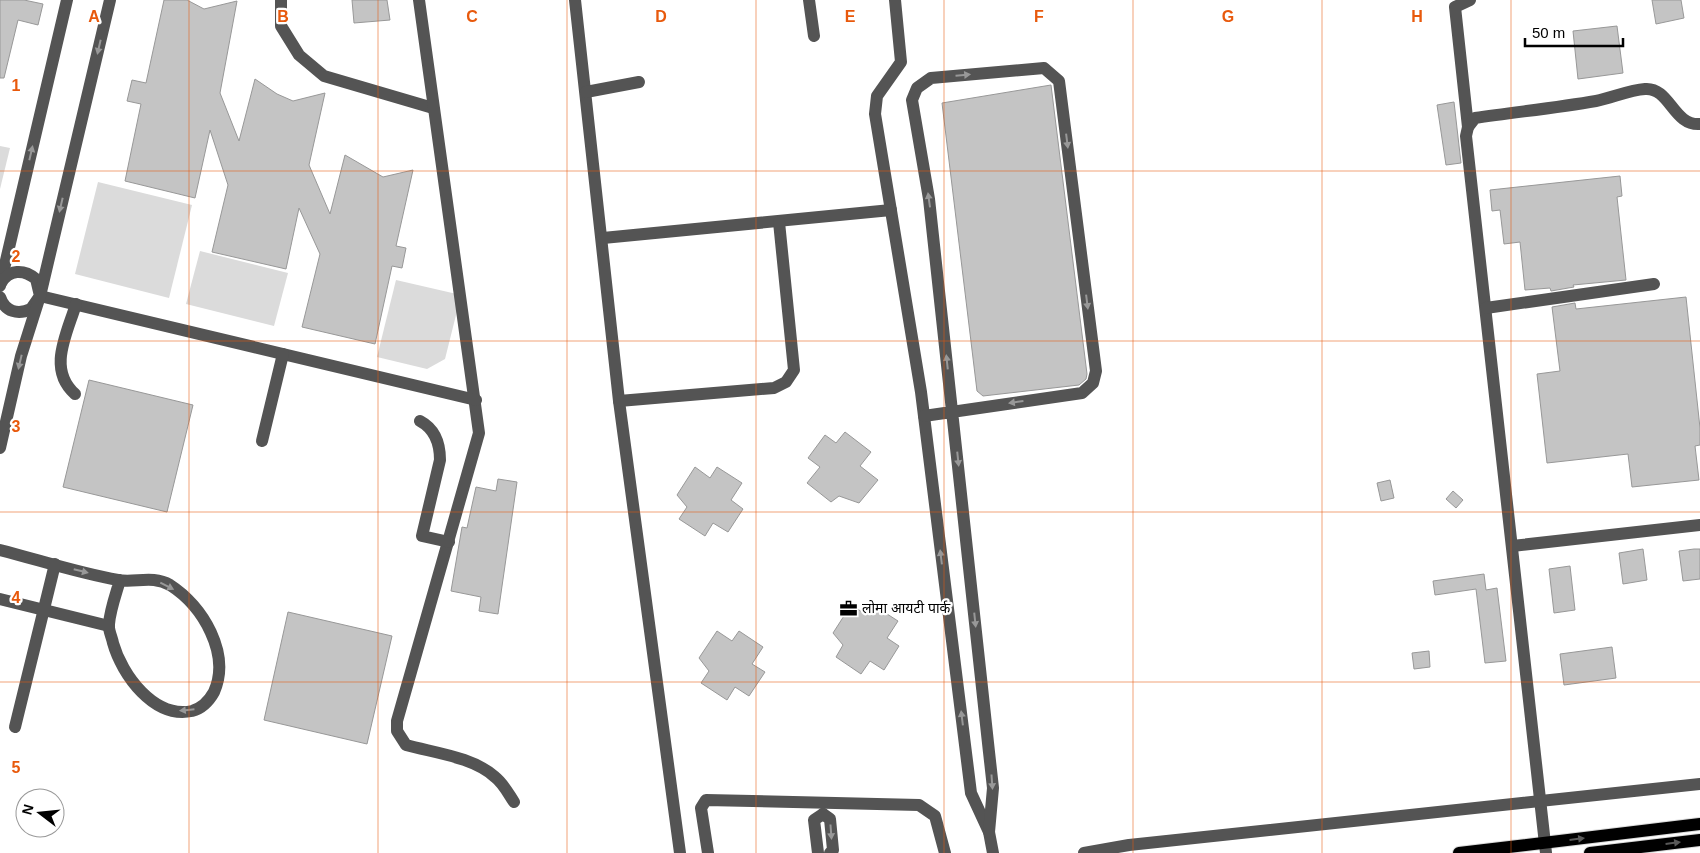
<svg xmlns="http://www.w3.org/2000/svg" width="1700" height="853" font-family="Arial,'Noto Sans Devanagari',sans-serif">
<rect width="100%" height="100%" fill="#fff"/>
<g fill="#dbdbdb">
<polygon points="0,146 10,148 0,189"/>
<polygon points="98,182 192,205 169,298 75,274"/>
<polygon points="200,251 288,273 274,326 186,304"/>
<polygon points="396,280 461,295 445,359 427,369 377,357"/>
</g>
<g fill="#c4c4c4" stroke="#989898">
<polygon points="0,0 24,0 43,4 38,25 18,20 4,78 0,78"/>
<polygon points="164,0 187,0 204,9 237,1 220,93 239,141 255,79 277,94 293,101 325,93 309,165 330,214 345,155 383,177 413,170 396,246 406,248 402,268 392,266 375,344 302,327 320,254 299,208 286,269 212,252 228,185 210,130 195,198 125,181 141,104 127,101 132,80 146,83"/>
<polygon points="352,0 387,0 390,20 354,23"/>
<polygon points="1652,0 1681,0 1684,18 1656,24"/>
<polygon points="1617,26 1623,73 1578,79 1573,31"/>
<polygon points="1051,85 1087,374 1086,379 1079,385 983,396 977,391 942,103"/>
<polygon points="1454,102 1461,163 1446,165 1437,105"/>
<polygon points="1620,176 1622,196 1617,197 1626,280 1573,285 1574,287 1551,291 1550,288 1525,290 1520,242 1504,244 1500,210 1492,211 1490,190"/>
<polygon points="1686,297 1700,428 1700,445 1695,446 1699,480 1632,487 1628,454 1547,463 1537,374 1560,371 1552,307 1575,303 1576,309"/>
<polygon points="89,380 193,405 167,512 63,487"/>
<polygon points="845,432 871,452 860,466 878,480 859,503 839,496 831,502 807,483 820,467 808,458 825,435 836,443"/>
<polygon points="695,467 710,478 717,467 742,483 731,500 743,509 728,532 713,523 705,536 679,519 687,507 677,495"/>
<polygon points="498,479 517,482 498,614 479,611 481,597 451,591 462,527 467,528 476,487 496,491"/>
<polygon points="1390,480 1394,498 1381,501 1377,483"/>
<polygon points="1453,491 1463,500 1456,508 1446,499"/>
<polygon points="1643,549 1647,580 1623,584 1619,553"/>
<polygon points="1694,549 1700,549 1700,579 1683,581 1679,551"/>
<polygon points="1570,566 1575,610 1554,613 1549,569"/>
<polygon points="1484,574 1486,590 1497,588 1506,661 1485,663 1476,589 1435,595 1433,581"/>
<polygon points="851,605 867,615 873,605 898,621 887,638 899,646 884,670 870,661 861,674 836,657 843,645 833,633"/>
<polygon points="288,612 392,636 367,744 264,720"/>
<polygon points="717,631 732,641 739,631 763,647 752,664 765,672 749,696 735,687 727,700 701,683 709,671 699,658"/>
<polygon points="1612,647 1616,678 1564,685 1560,654"/>
<polygon points="1429,651 1430,667 1414,669 1412,653"/>
</g>
<g fill="none" stroke-linecap="round" stroke-linejoin="round">
<defs>
<g id="major">
<polyline points="1459,853 1700,824"/>
<polyline points="1590,853 1700,840"/>
</g>
</defs>
<use href="#major" stroke="#dbdbdb" stroke-width="14"/>
<g stroke="#545454" stroke-width="12">
<polyline points="281,0 281,26 299,55 324,76 433,108"/>
<path d="M419 0 479 433 397 721V731L406 745C435 753 473 757 495 777 503 783 508 793 514 802"/>
<polyline points="575,0 619,401 680,853"/>
<polyline points="809,0 814,36"/>
<polyline points="895,0 901,62 877,96 875,114 921,392 971,793 989,832 993,853"/>
<polyline points="1470,0 1455,7 1468,127 1466,136 1546,853"/>
<polyline points="586,92 639,82"/>
<path d="M1468 127 1475 118C1515 112 1556 108 1596 101 1612 98 1629 90 1645 89 1670 87 1673 126 1700 124"/>
<polyline points="603,238 891,210"/>
<polyline points="0,286 67,0"/>
<polyline points="40,296 476,400"/>
<path d="M0 297C5 312 18 315 31 309L40 296 36 279C24 269 9 269 1 283"/>
<polyline points="1486,308 1654,284"/>
<path d="M75 394C47 369 67 334 76 304"/>
<polyline points="619,401 774,388 786,382 794,370 779,222"/>
<polyline points="924,416 1082,393 1093,383 1096,371 1059,81 1044,68 931,78 917,88 912,100 929,199 989,752 993,788 989,832"/>
<path d="M420 421C435 429 440 443 440 460L422 536 449 542"/>
<polyline points="262,441 283,354"/>
<polyline points="0,448 21,356 40,296 110,0"/>
<polyline points="1512,546 1700,525"/>
<path d="M0 550C39 560 78 573 118 580 135 583 153 575 170 585 203 606 231 654 214 692 209 701 203 708 192 711 154 719 122 675 113 643 112 637 108 630 109 624 110 610 116 594 120 580"/>
<polyline points="0,599 109,626"/>
<polyline points="15,727 55,564"/>
<polyline points="823,814 830,819 833,850 830,853"/>
<polyline points="708,853 701,808 706,800 919,805 935,816 945,853"/>
<polyline points="818,853 814,820 823,814"/>
<polyline points="1084,853 1129,845 1700,784"/>
</g>
<use href="#major" stroke="#000" stroke-width="12"/>
</g>
<defs><path id="oneway-solid" d="M-6-.8H1V-3.2L6.5 0L1 3.2V.8H-6Z" transform="scale(1.25)"/></defs>
<g fill="#989898">
<use href="#oneway-solid" transform="translate(99 47) rotate(103)"/>
<use href="#oneway-solid" transform="translate(963 75) rotate(-5)"/>
<use href="#oneway-solid" transform="translate(1067 141) rotate(83)"/>
<use href="#oneway-solid" transform="translate(31 153) rotate(-77)"/>
<use href="#oneway-solid" transform="translate(929 200) rotate(-98)"/>
<use href="#oneway-solid" transform="translate(61 205) rotate(103)"/>
<use href="#oneway-solid" transform="translate(1087 302) rotate(83)"/>
<use href="#oneway-solid" transform="translate(20 362) rotate(103)"/>
<use href="#oneway-solid" transform="translate(947 362) rotate(-96)"/>
<use href="#oneway-solid" transform="translate(1016 402) rotate(172)"/>
<use href="#oneway-solid" transform="translate(958 459) rotate(84)"/>
<use href="#oneway-solid" transform="translate(941 557) rotate(-97)"/>
<use href="#oneway-solid" transform="translate(81 571) rotate(14)"/>
<use href="#oneway-solid" transform="translate(167 586) rotate(27)"/>
<use href="#oneway-solid" transform="translate(975 620) rotate(84)"/>
<use href="#oneway-solid" transform="translate(187 710) rotate(174)"/>
<use href="#oneway-solid" transform="translate(962 718) rotate(-97)"/>
<use href="#oneway-solid" transform="translate(992 782) rotate(86)"/>
<use href="#oneway-solid" transform="translate(831 832) rotate(86)"/>
</g>
<g fill="#595959">
<use href="#oneway-solid" transform="translate(1577 839) rotate(-7)"/>
<use href="#oneway-solid" transform="translate(1673 843) rotate(-7)"/>
</g>
<path fill="none" stroke="#e8590c" stroke-width="1" stroke-opacity="0.55" d="M189 0V853M378 0V853M567 0V853M756 0V853M944 0V853M1133 0V853M1322 0V853M1511 0V853M0 171H1700M0 341H1700M0 512H1700M0 682H1700"/>
<defs>
<symbol id="office-bare" viewBox="-9 -9 18 18"><path d="M-6-3h4V-5.5h4V-3h4V5H-6ZM-1-4.5V-3h2v-1.5ZM-6 0V1H6V0Z" fill="#000" stroke="#fff" stroke-width="2.5" paint-order="stroke"/></symbol>
</defs>
<g fill-rule="evenodd">
<use href="#office-bare" x="836" y="596" width="25" height="25"/>
</g>
<g text-anchor="middle" stroke-width="4.5" stroke-linejoin="round" paint-order="stroke">
<g font-size="14" fill="#000" stroke="#fff" text-anchor="start">
<text x="862" y="613">लोमा आयटी पार्क</text>
</g>
</g>
<g font-size="16" text-anchor="middle" font-weight="bold" fill="#e8590c" stroke="#fff" stroke-width="4.5" stroke-linejoin="round" paint-order="stroke">
<text x="94" y="22">A</text>
<text x="283" y="22">B</text>
<text x="472" y="22">C</text>
<text x="661" y="22">D</text>
<text x="850" y="22">E</text>
<text x="1039" y="22">F</text>
<text x="1228" y="22">G</text>
<text x="1417" y="22">H</text>
<text x="16" y="91">1</text>
<text x="16" y="262">2</text>
<text x="16" y="432">3</text>
<text x="16" y="603">4</text>
<text x="16" y="773">5</text>
</g>
<g transform="translate(40 813) rotate(286)"><circle r="24" fill="#ffffff" stroke="#999999"/>
<path d="M0-4L9 19L0 12L-9 19Z" fill="#000000"/>
<text y="-8" font-size="14" font-weight="bold" text-anchor="middle" fill="#000000">N</text>
</g>
<path d="M1525 38v8h98v-8" fill="none" stroke="#000000" stroke-width="2.5"/>
<text x="1532" y="38" font-size="15" fill="#000000" stroke="#ffffff" stroke-width="4" paint-order="stroke">50 m</text>
</svg>
